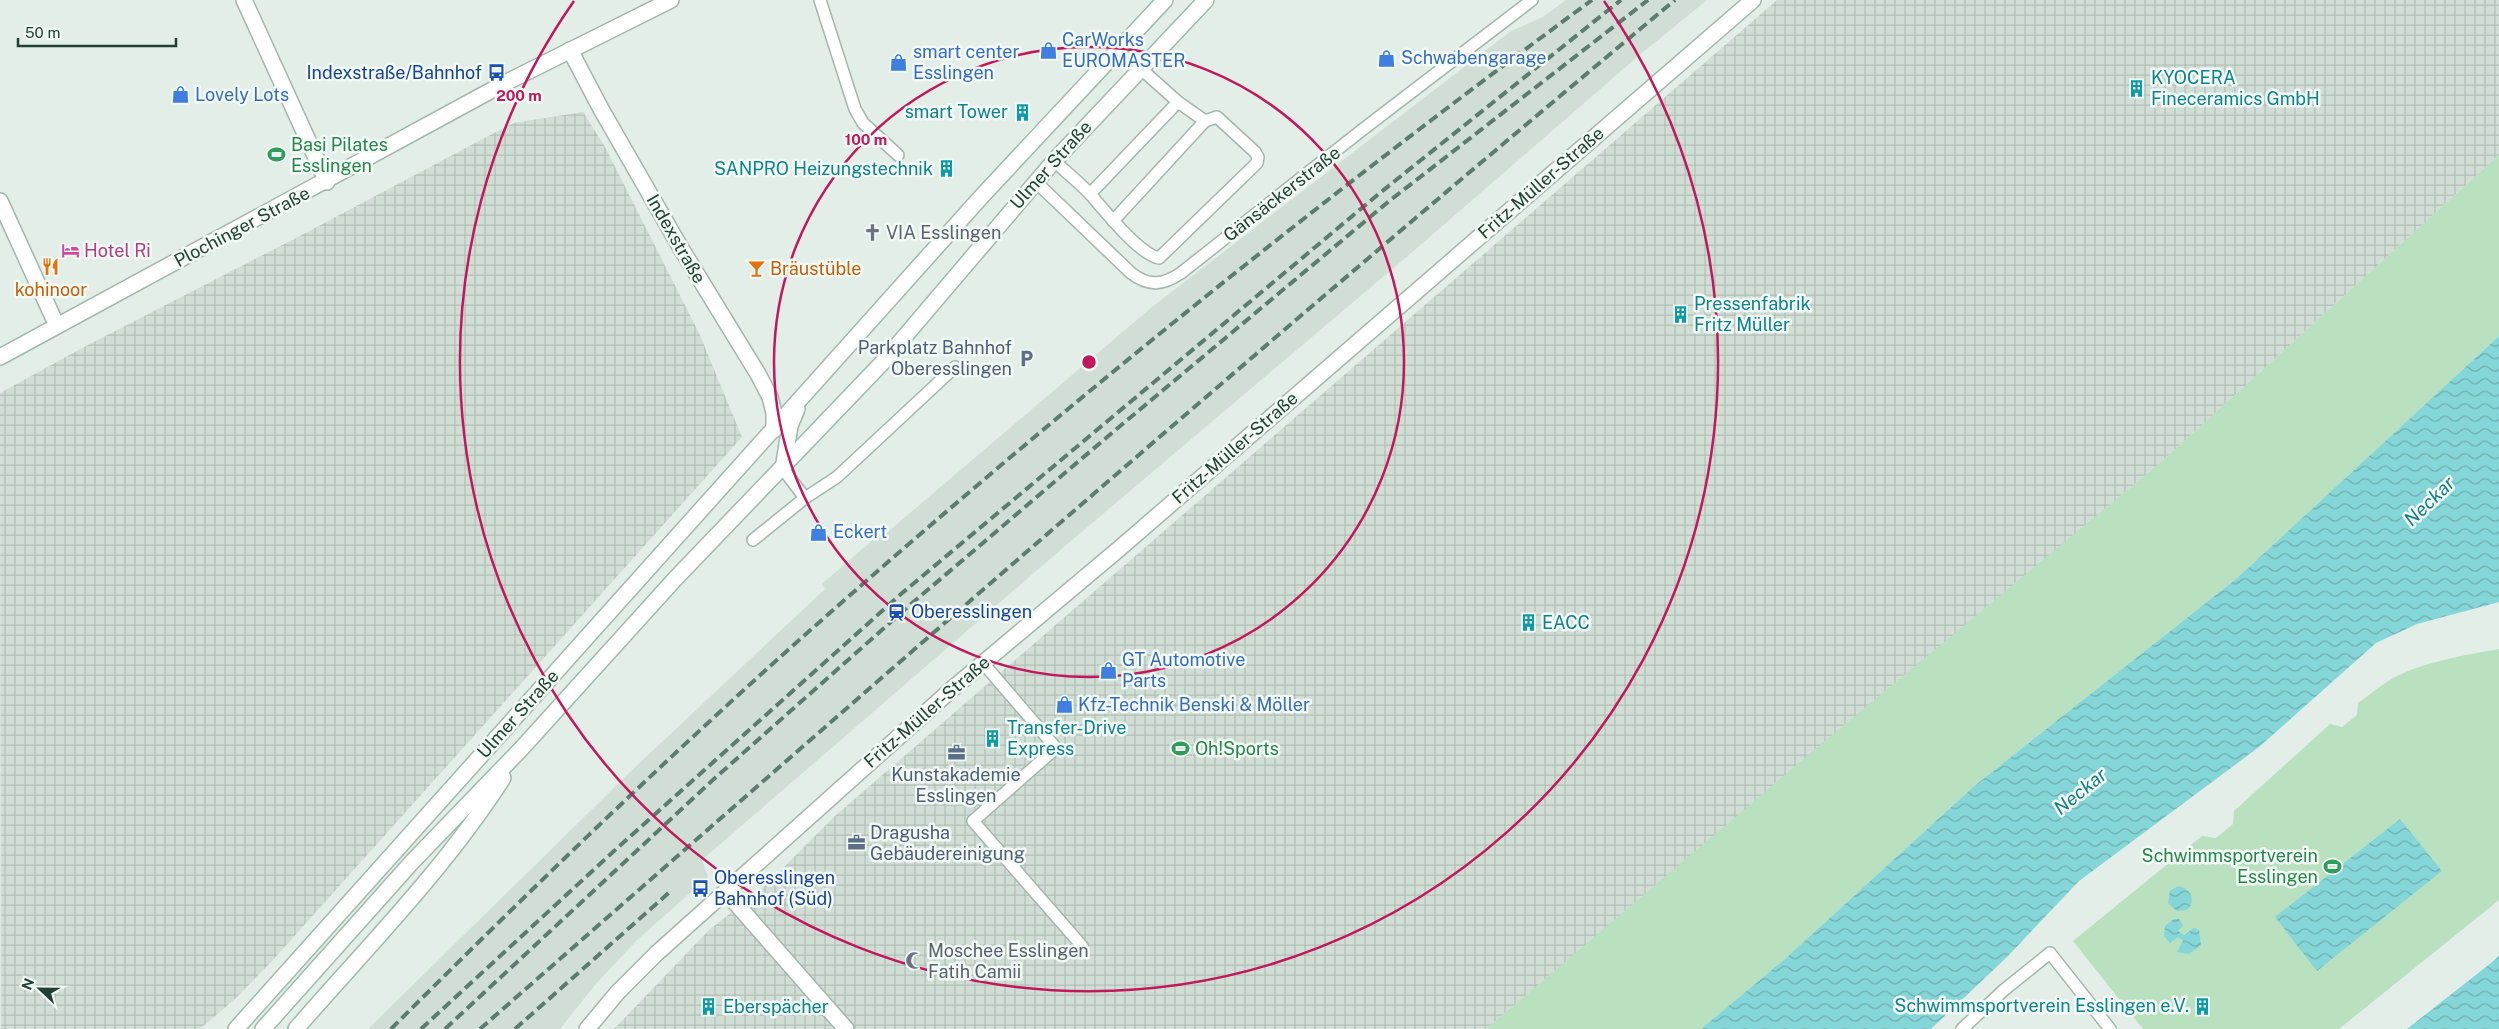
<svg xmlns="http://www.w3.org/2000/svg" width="2499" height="1029" font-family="'Public Sans',sans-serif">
<defs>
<pattern id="industrial-grid" width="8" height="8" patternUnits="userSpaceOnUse" patternTransform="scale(1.25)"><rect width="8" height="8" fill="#d0ded6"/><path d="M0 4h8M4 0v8" fill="none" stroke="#b2c0b8"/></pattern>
<pattern id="water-waves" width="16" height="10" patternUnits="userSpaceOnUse" patternTransform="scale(1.25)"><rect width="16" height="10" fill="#85d6d8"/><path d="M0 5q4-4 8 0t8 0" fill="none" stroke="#6cafb0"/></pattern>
</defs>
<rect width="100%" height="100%" fill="#e2eee7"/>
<polygon fill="#d0ded6" points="1566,0 1707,0 1636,58 1410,254 1065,546 702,860 708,877 637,940 595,985 560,1029 368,1029 630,772 825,589 822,584 875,538 883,536 1152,307 1511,31 1543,17"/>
<g fill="url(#industrial-grid)">
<polygon points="1777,0 2499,0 2499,155 2161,462 1486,1029 614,1029 709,930 765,886 835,816"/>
<polygon points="583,112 605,147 699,333 742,437 272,961 236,998 200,1029 1,1029 0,393 84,347 298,237 513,123"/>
</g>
<g fill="#b9e1bf">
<polygon points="2499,155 2499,336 2236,579 1973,787 1786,958 1701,1029 1486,1029 1826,740 2161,462"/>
<path d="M2499 649V900L2339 1029H2143L2073 941 2202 836 2216 838 2233 824 2234 811 2330 724 2342 727 2357 715 2358 703C2371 694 2383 683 2397 676 2428 661 2465 655 2499 649Z"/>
</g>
<g fill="url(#water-waves)">
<polygon points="2499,336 2499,602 2417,624 2376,643 2259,747 2079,881 2007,957 1931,1029 1701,1029 1786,958 1973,787 2236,579"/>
<polygon points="2400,819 2442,871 2317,971 2275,917"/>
<path d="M2178 886C2190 888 2197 900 2187 910L2177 911 2168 903 2170 891Z"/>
<polygon points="2174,919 2179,919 2183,925 2178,931 2184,935 2194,928 2199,930 2201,945 2189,954 2177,952 2183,941 2178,937 2170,943 2164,936 2165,926"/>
<polygon points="2499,956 2499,1029 2407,1029 2491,963"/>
</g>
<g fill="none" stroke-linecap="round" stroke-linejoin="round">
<defs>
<g id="service">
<polyline points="820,0 855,109 863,123 898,155"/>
<path d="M1054 161C1066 172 1080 183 1091 195 1105 211 1139 254 1159 258L1257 163 1258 157 1255 152 1217 117 1205 121"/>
<path d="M1036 182 1131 273C1149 287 1163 285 1181 273L1362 130 1532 0"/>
<polyline points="1090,194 1178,102"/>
<polyline points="1113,221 1205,121 1178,102 1140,68"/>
<polyline points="783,469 805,498 837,477 955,367"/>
<polyline points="753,540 805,498"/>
<polyline points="983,663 1056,748 973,821 1082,946"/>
<polyline points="1962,1029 2004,990 2050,953 2110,1029"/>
</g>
<g id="minor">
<polyline points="244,0 327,182"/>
<polyline points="570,50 601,109 679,245 758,374 770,397 774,413 774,430"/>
<polyline points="0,201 57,326"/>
<polyline points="726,892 846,1029"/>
</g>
<g id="tertiary">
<polyline points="0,357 503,84 671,0"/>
<polyline points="587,1029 618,992 657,953 951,690 1120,548 1753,0"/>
</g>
<g id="secondary">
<polyline points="783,469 790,426 797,409"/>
<polyline points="236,1029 982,196 1165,0"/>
<polyline points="263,1029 412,862 522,748 675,579 883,362 1054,161 1206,0"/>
<path d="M296 1029C367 947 444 870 503 778"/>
</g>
</defs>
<use href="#service" stroke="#a4b7ae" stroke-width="14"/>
<use href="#minor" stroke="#a4b7ae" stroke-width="18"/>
<use href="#tertiary" stroke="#a4b7ae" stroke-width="18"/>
<use href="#secondary" stroke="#9fbbae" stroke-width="18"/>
<use href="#service" stroke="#fff" stroke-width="11"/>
<use href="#minor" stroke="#fff" stroke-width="15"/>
<use href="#tertiary" stroke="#fff" stroke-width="15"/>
<use href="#secondary" stroke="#fff" stroke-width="15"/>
<g stroke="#5b7c6f" stroke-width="4" stroke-dasharray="10 5" stroke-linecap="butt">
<path d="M391 1029C520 900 652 772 788 650 1046 420 1314 204 1592 0"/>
<polyline points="421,1029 614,851 901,594 1381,192 1621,0"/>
<polyline points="445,1029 715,778 910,605 1113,432 1388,202 1648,0"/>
<path d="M480 1029C875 683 1271 336 1675 0"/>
<polyline points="515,1029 672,890"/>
</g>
</g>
<g fill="none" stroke="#c2185b" stroke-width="2.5">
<circle cx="1089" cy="362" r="315"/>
<path d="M1604 1A629 629 0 1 1 574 1"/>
</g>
<defs>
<symbol id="shop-bare" viewBox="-9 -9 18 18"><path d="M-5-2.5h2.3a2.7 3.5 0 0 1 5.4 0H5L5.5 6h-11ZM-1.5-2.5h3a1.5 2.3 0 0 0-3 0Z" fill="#3f7fe0" stroke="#f3faf6" stroke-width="2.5" paint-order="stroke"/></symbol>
<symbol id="bus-bare" viewBox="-9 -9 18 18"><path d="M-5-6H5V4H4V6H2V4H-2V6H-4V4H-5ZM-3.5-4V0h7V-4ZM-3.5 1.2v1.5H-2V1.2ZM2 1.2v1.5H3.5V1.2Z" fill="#1a4fb4" stroke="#f3faf6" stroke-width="2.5" paint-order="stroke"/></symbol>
<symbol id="building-bare" viewBox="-9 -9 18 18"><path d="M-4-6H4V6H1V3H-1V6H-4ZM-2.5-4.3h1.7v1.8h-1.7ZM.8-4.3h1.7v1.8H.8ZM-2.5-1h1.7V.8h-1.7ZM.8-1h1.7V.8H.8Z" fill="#0f9aa8" stroke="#f3faf6" stroke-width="2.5" paint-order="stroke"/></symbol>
<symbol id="stadium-bare" viewBox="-9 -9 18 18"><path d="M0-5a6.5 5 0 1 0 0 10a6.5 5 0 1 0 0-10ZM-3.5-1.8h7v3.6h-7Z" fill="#2e9e5b" stroke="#f3faf6" stroke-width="2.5" paint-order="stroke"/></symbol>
<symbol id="church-bare" viewBox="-9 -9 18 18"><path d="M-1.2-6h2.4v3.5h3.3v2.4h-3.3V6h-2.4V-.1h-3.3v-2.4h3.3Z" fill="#6b7280" stroke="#f3faf6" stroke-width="2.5" paint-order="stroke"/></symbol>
<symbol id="hotel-bare" viewBox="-9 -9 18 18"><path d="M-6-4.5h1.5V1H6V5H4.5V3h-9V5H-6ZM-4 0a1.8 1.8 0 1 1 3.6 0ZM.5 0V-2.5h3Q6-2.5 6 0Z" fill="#d1479c" stroke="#f3faf6" stroke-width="2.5" paint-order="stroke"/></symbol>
<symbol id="restaurant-bare" viewBox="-9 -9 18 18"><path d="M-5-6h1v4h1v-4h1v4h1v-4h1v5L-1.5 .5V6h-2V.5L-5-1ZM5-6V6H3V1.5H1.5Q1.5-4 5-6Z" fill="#e8710a" stroke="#f3faf6" stroke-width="2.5" paint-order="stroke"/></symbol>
<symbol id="bar-bare" viewBox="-9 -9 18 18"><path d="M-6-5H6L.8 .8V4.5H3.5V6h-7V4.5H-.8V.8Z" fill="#e8710a" stroke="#f3faf6" stroke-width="2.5" paint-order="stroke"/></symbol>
<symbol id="parking-bare" viewBox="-9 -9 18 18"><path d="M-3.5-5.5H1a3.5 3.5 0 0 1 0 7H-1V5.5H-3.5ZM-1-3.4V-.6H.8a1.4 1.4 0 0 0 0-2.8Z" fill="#5c6f8a" stroke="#f3faf6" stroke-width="2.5" paint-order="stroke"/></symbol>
<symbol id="station-bare" viewBox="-9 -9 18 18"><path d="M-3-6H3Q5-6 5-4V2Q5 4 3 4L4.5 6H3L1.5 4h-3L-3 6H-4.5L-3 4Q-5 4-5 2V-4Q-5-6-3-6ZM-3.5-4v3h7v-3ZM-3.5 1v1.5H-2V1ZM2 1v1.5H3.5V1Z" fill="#1a4fb4" stroke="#f3faf6" stroke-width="2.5" paint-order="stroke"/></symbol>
<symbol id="office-bare" viewBox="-9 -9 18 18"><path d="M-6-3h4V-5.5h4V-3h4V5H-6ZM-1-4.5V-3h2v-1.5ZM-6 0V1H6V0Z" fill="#5c6f8a" stroke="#f3faf6" stroke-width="2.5" paint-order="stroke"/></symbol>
<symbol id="mosque-bare" viewBox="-9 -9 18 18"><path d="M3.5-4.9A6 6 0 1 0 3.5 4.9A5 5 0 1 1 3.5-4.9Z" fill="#6b7280" stroke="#f3faf6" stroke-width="2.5" paint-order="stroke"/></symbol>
</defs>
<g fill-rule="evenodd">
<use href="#shop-bare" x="1036" y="38" width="25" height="25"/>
<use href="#shop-bare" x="1374" y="46" width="25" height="25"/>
<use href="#shop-bare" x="886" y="50" width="25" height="25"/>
<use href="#bus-bare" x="484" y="60" width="25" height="25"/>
<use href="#building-bare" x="2124" y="76" width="25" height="25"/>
<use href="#shop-bare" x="168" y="82" width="25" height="25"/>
<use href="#building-bare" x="1010" y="100" width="25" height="25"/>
<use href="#stadium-bare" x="264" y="142" width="25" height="25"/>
<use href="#building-bare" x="934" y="156" width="25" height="25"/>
<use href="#church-bare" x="860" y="220" width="25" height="25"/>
<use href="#hotel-bare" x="58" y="238" width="25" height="25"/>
<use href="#restaurant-bare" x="38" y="254" width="25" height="25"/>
<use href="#bar-bare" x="744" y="256" width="25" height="25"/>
<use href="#building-bare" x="1668" y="302" width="25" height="25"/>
<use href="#parking-bare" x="1014" y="346" width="25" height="25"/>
<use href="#shop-bare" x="806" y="520" width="25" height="25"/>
<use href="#station-bare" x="884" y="600" width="25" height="25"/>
<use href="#building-bare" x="1516" y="610" width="25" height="25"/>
<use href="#shop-bare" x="1096" y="658" width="25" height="25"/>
<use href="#shop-bare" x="1052" y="692" width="25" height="25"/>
<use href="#building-bare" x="980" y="726" width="25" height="25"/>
<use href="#stadium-bare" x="1168" y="736" width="25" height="25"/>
<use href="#office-bare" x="944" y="740" width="25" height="25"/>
<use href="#office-bare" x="844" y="830" width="25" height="25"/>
<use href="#stadium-bare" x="2320" y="854" width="25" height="25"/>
<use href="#bus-bare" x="688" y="876" width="25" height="25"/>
<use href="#mosque-bare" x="902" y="948" width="25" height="25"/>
<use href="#building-bare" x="2190" y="994" width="25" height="25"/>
<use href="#building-bare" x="696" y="994" width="25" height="25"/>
</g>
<g text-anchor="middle" stroke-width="5" stroke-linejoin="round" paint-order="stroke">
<g font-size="18" fill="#366cbe" stroke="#f3faf6" text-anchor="start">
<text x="1062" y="46">CarWorks<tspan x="1062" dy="21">EUROMASTER</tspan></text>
<text x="913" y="58">smart center<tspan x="913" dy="21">Esslingen</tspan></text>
<text x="1401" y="64">Schwabengarage</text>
<text x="195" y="101">Lovely Lots</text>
<text x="833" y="538">Eckert</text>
<text x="1122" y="666">GT Automotive<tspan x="1122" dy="21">Parts</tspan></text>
<text x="1078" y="711">Kfz-Technik Benski &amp; Möller</text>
</g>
<g font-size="18" fill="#164399" stroke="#f3faf6" text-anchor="start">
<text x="482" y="79" text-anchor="end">Indexstraße/Bahnhof</text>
<text x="911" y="618">Oberesslingen</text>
<text x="714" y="884">Oberesslingen<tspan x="714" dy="21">Bahnhof (Süd)</tspan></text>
</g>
<g font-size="18" fill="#0d838f" stroke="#f3faf6" text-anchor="start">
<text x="2151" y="84">KYOCERA<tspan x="2151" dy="21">Fineceramics GmbH</tspan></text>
<text x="1008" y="118" text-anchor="end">smart Tower</text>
<text x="933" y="175" text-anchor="end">SANPRO Heizungstechnik</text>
<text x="1694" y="310">Pressenfabrik<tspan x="1694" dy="21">Fritz Müller</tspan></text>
<text x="1542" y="629">EACC</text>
<text x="1007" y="734">Transfer-Drive<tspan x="1007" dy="21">Express</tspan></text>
<text x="2189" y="1012" text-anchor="end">Schwimmsportverein Esslingen e.V.</text>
<text x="723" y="1013">Eberspächer</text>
</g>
<g font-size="18" fill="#27864d" stroke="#f3faf6" text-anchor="start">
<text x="291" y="151">Basi Pilates<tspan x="291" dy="21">Esslingen</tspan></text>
<text x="1195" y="755">Oh!Sports</text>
<text x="2318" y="862" text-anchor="end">Schwimmsportverein<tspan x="2318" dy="21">Esslingen</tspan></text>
</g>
<g font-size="18" fill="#204134" stroke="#f3faf6">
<text transform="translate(1051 165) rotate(-48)" y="6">Ulmer Straße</text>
<text transform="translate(1541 183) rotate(-41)" y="6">Fritz-Müller-Straße</text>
<text transform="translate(1282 194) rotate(-38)" y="6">Gänsäckerstraße</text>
<text transform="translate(242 227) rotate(-28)" y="6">Plochinger Straße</text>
<text transform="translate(676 239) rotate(60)" y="6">Indexstraße</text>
<text transform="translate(1235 448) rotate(-41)" y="6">Fritz-Müller-Straße</text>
<text transform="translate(927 712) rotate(-41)" y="6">Fritz-Müller-Straße</text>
<text transform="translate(518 714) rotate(-48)" y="6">Ulmer Straße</text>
</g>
<g font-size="18" fill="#5b616d" stroke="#f3faf6" text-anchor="start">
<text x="886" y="239">VIA Esslingen</text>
<text x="928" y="957">Moschee Esslingen<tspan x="928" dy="21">Fatih Camii</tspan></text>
</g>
<g font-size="18" fill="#b23c85" stroke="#f3faf6" text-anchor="start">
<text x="84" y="257">Hotel Ri</text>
</g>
<g font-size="18" fill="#c56008" stroke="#f3faf6" text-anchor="start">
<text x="770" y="275">Bräustüble</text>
<text x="51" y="296" text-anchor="middle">kohinoor</text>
</g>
<g font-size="18" fill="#4e5e75" stroke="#f3faf6" text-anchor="end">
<text x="1012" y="354">Parkplatz Bahnhof<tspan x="1012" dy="21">Oberesslingen</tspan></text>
<text x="956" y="781" text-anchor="middle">Kunstakademie<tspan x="956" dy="21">Esslingen</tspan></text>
<text x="870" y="839" text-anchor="start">Dragusha<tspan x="870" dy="21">Gebäudereinigung</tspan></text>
</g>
<g font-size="19" font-style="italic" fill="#147e83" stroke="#f3faf6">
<text transform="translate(2429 501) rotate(-44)" y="7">Neckar</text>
<text transform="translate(2080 791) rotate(-39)" y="7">Neckar</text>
</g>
</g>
<circle cx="1089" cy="362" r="8" fill="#c2185b" stroke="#f3faf6" stroke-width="2.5"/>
<g font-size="15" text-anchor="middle" font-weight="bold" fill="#c2185b" stroke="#f3faf6" stroke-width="5" stroke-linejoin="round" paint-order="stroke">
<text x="519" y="101">200 m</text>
<text x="866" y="145">100 m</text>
</g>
<g transform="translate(40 989) rotate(292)" stroke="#f3faf6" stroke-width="4" paint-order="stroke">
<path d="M0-4L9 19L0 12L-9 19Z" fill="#204134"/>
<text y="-8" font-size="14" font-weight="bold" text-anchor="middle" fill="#204134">N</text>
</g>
<path d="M18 38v8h158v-8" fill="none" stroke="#204134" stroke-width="2.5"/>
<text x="25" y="38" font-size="15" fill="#204134" stroke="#f3faf6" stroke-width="4" paint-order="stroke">50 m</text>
</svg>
